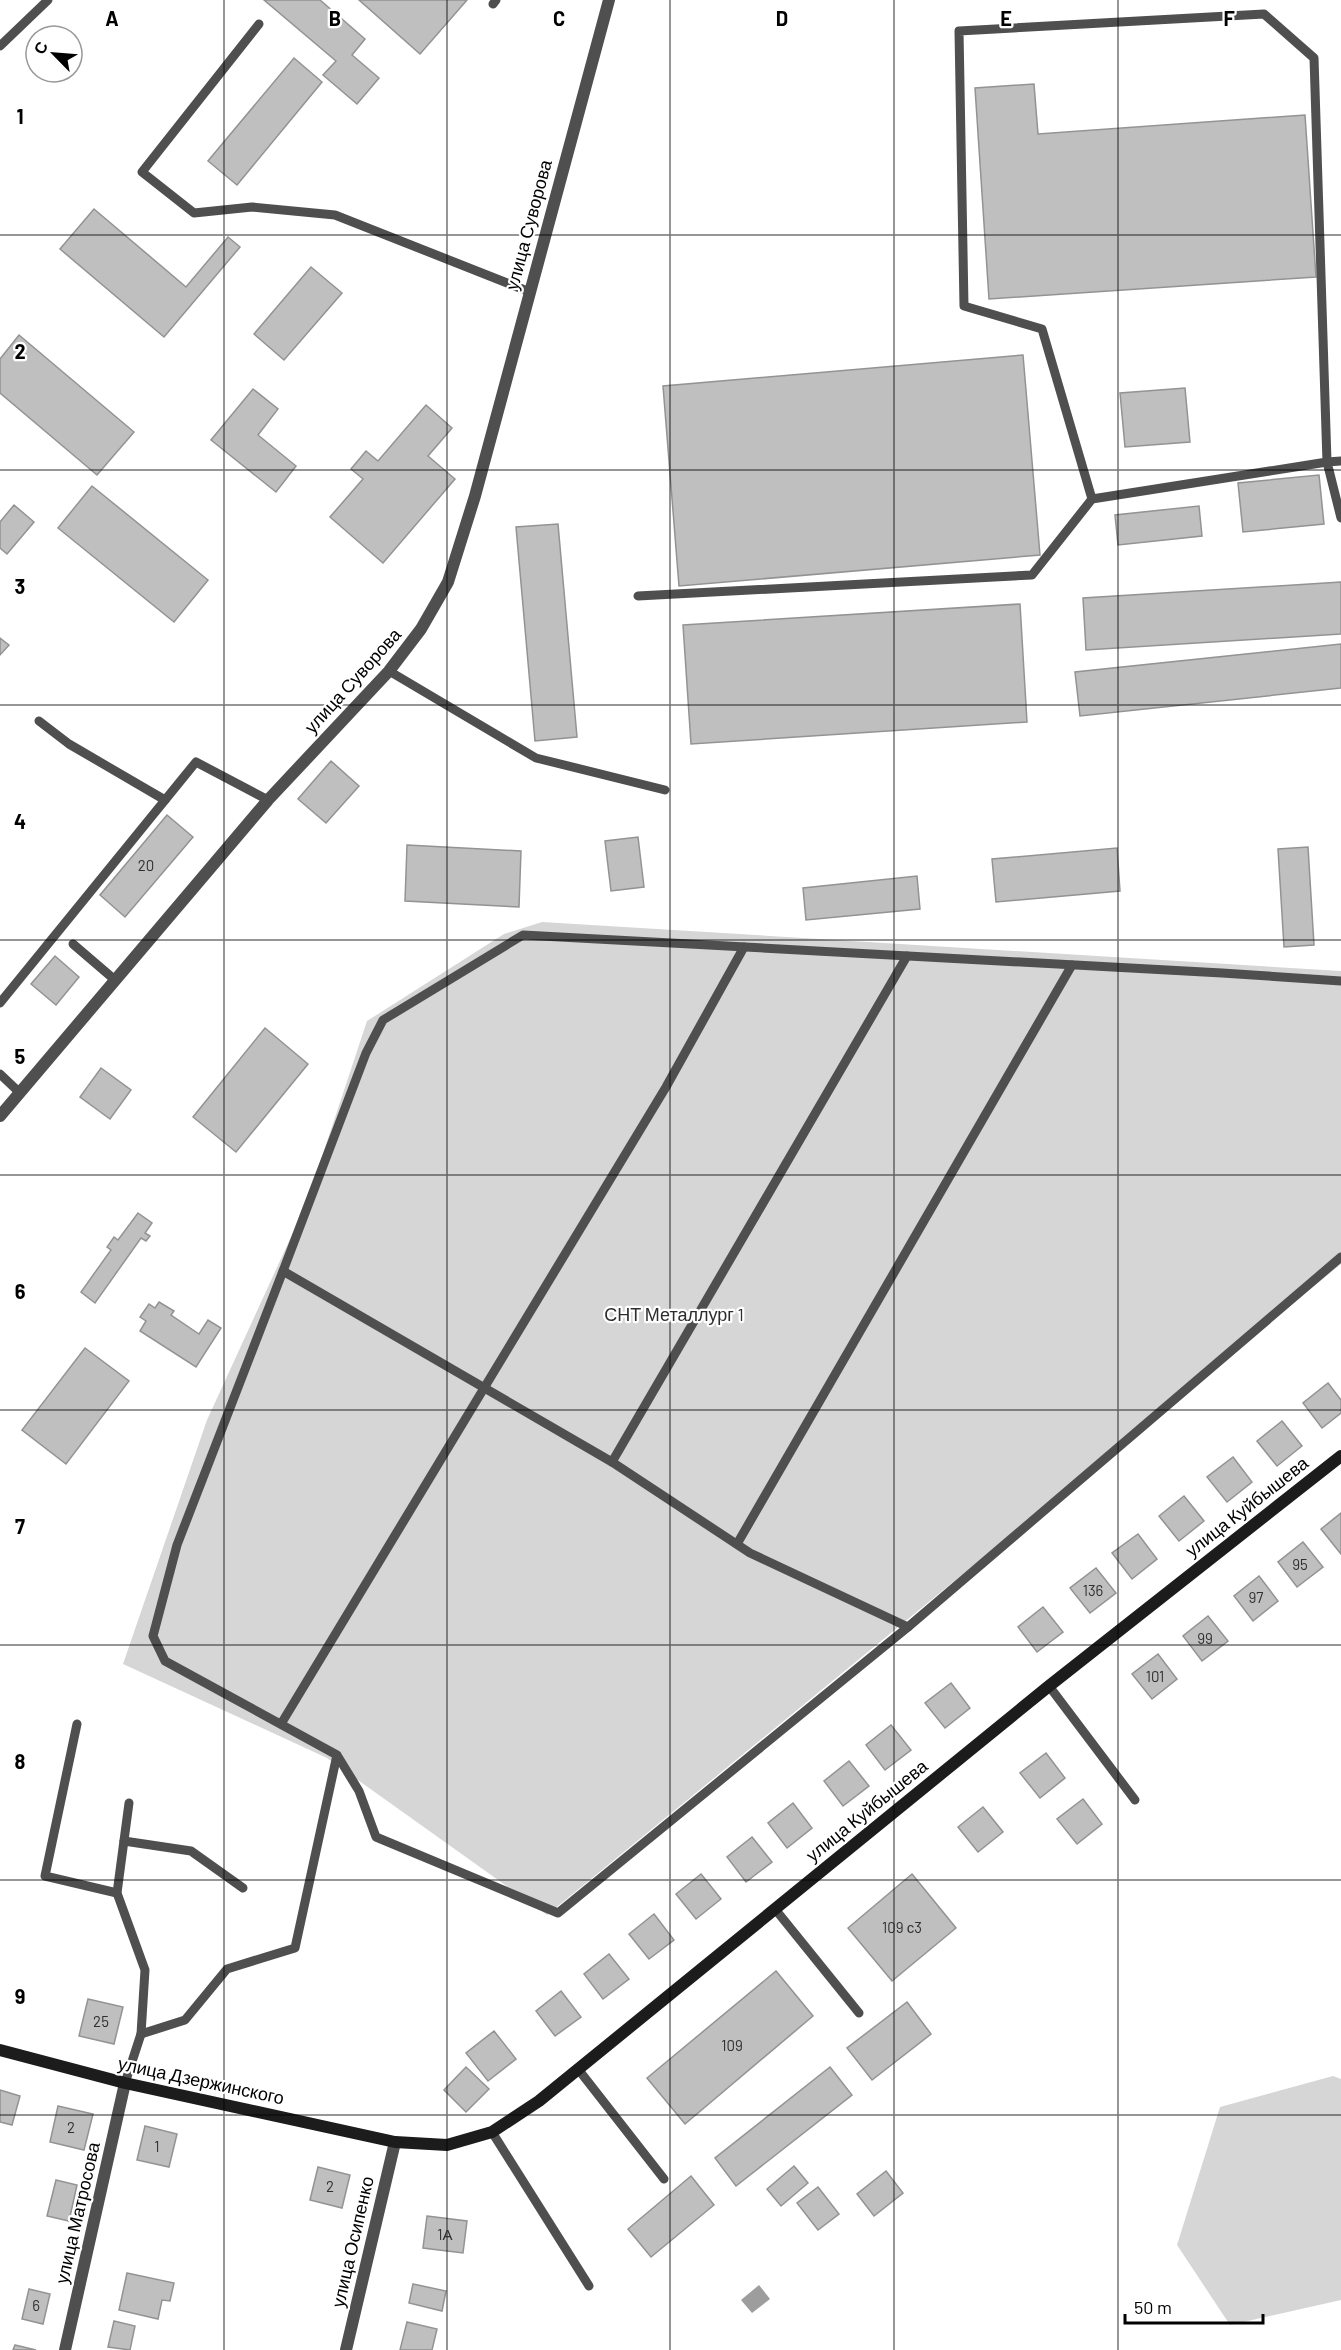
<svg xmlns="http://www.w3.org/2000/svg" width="1341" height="2350" font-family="Barlow,sans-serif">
<rect width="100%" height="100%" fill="#fff"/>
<g fill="#d6d6d6">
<polygon points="542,922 1341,971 1341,1264 547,1915 327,1758 123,1664 207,1420 307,1202 367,1021 504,934"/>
<polygon points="1333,2076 1341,2079 1341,2300 1230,2325 1177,2245 1220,2107"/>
</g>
<polygon fill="#9d9d9d" points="759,2285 770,2299 752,2313 741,2300"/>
<g fill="#bfbfbf" stroke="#939393" stroke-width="1.5">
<polygon points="264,0 320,0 365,39 352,55 379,78 357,104 323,75 336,61"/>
<polygon points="359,0 467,0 420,54"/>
<polygon points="294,58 322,82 237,185 208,161"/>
<polygon points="1034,84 1038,134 1305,115 1316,277 989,299 975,88"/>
<polygon points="94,209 186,287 228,237 240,247 164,337 60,249"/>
<polygon points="311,267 342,293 284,360 254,334"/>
<polygon points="19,335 134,432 97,475 0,393 0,359"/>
<polygon points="1023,355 1040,555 679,586 663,386"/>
<polygon points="1185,388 1190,442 1125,447 1120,393"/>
<polygon points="253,389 278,409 258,435 296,466 276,492 211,440"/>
<polygon points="426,405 452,428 428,456 455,479 383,563 330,517 363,479 351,469 366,451 378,461"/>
<polygon points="1319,475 1324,524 1243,532 1238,483"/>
<polygon points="92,486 208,580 174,622 58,528"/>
<polygon points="14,505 34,522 7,554 0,548 0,522"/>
<polygon points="1199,506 1202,536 1118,545 1115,515"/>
<polygon points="558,524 577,737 535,741 516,527"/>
<polygon points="1341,582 1341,634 1086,650 1083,598"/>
<polygon points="1020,604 1027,722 691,744 683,625"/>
<polygon points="0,638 9,645 0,655"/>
<polygon points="1341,644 1341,688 1080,716 1075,672"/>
<polygon points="331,761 359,786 326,823 298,799"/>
<polygon points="167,815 193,837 125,917 100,895"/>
<polygon points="638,837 644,887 611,891 605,841"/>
<polygon points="407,845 521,851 519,907 405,901"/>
<polygon points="1308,847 1314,945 1284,947 1278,849"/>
<polygon points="1117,848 1120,891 996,902 992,859"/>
<polygon points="917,876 920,909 806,920 803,888"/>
<polygon points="55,956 79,977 56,1005 31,984"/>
<polygon points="265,1028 308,1064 236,1152 193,1117"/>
<polygon points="101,1068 131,1090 110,1119 80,1097"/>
<polygon points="138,1213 152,1223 145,1233 150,1236 146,1241 141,1238 95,1303 81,1292 111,1250 107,1247 114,1237 118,1240"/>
<polygon points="159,1302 174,1311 171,1315 199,1334 208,1320 221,1328 196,1367 140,1331 146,1321 140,1317 149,1304 155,1308"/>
<polygon points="85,1348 129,1381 66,1464 22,1430"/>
<polygon points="1328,1383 1341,1400 1341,1413 1322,1428 1303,1403"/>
<polygon points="1282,1421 1302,1446 1277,1466 1257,1441"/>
<polygon points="1233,1457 1252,1482 1227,1502 1207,1477"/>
<polygon points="1184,1496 1204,1521 1179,1541 1159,1516"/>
<polygon points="1341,1513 1341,1554 1321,1529"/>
<polygon points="1138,1534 1157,1559 1132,1579 1112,1553"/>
<polygon points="1303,1542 1323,1567 1297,1587 1278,1562"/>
<polygon points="1096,1568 1116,1593 1090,1613 1070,1588"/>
<polygon points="1259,1576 1278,1601 1253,1621 1234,1596"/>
<polygon points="1043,1607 1063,1632 1037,1652 1018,1627"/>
<polygon points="1208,1616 1228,1641 1202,1661 1183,1636"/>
<polygon points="1158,1654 1177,1679 1152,1699 1132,1674"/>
<polygon points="951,1683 970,1708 945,1728 925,1703"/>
<polygon points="891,1725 911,1750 885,1770 866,1745"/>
<polygon points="1046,1753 1065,1778 1040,1798 1020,1773"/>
<polygon points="849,1761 869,1786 843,1806 824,1781"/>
<polygon points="1083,1799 1102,1824 1077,1844 1057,1819"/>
<polygon points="793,1803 812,1828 787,1848 768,1823"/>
<polygon points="983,1807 1003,1832 978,1852 958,1827"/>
<polygon points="752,1837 772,1862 746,1882 727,1857"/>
<polygon points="701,1874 721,1899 696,1919 676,1894"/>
<polygon points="912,1874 956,1928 892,1981 848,1928"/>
<polygon points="654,1914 674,1940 649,1959 629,1934"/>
<polygon points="609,1954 629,1979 603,1999 584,1974"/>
<polygon points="776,1971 813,2016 685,2124 647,2078"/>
<polygon points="561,1991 581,2017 555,2036 536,2011"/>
<polygon points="88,1999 123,2007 114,2044 79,2036"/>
<polygon points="907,2002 931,2034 872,2080 847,2048"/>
<polygon points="494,2031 516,2059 488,2081 466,2053"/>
<polygon points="466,2067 489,2089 466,2112 444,2090"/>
<polygon points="830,2067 852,2095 736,2186 715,2158"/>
<polygon points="0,2090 20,2096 12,2125 0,2122"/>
<polygon points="58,2106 93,2114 84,2150 50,2142"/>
<polygon points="145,2126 177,2134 169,2167 137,2160"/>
<polygon points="794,2166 808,2183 781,2206 767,2189"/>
<polygon points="318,2167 350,2175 342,2208 310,2200"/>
<polygon points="886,2171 903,2193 874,2216 857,2194"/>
<polygon points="691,2176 714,2205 651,2257 628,2229"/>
<polygon points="56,2180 77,2185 69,2221 47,2216"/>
<polygon points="818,2187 839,2214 818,2230 797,2203"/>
<polygon points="427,2216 467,2221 463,2253 423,2248"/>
<polygon points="127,2273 174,2283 170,2301 162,2300 158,2319 119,2310"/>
<polygon points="413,2284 446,2291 442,2311 409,2303"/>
<polygon points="29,2289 50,2294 43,2324 22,2319"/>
<polygon points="114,2321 135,2326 130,2350 108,2347"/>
<polygon points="407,2322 437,2329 432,2350 400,2350"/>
<polygon points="15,2345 36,2350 13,2350"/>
</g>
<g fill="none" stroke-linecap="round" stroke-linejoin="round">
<g stroke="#4f4f4f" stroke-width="9">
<polyline points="493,4 496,0"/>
<polyline points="259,24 142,172 194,213 252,207 335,215 530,292"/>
<polyline points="0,46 48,0"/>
<polyline points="1341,461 1327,462 1341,518"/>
<polyline points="638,596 1032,575 1092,499 1327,462 1314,58 1264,14 959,31 964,306 1042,329 1092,499"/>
<polyline points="389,671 536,758 665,790"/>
<polyline points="39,721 69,744 165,800"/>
<polyline points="73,944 115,980"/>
<polyline points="0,1003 196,762 268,800"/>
<polyline points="0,1074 20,1093"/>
<polyline points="283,1271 366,1053 383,1020 523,935 1222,973 1341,981"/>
<polyline points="612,1462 907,956"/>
<polyline points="737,1544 1072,965"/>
<polyline points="908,1627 1341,1257"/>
<polyline points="1049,1686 1135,1800"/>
<polyline points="77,1724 45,1876 117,1893"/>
<polyline points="281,1724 666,1087 744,947"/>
<polyline points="124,1841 191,1851 243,1888"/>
<polyline points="775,1909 859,2013"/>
<polyline points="141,2034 185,2020 227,1969 295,1948 337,1755 165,1661 153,1636 177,1545 283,1271 612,1462 750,1553 908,1627 558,1913 376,1837 359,1791 337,1755"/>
<polyline points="578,2069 664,2179"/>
<polyline points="125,2083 141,2034 145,1970 117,1893 129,1803"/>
<polyline points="492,2132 589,2286"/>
</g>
<g stroke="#4f4f4f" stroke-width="12">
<polyline points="65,2350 125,2083"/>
<polyline points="346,2350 395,2142"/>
</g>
<polyline stroke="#4f4f4f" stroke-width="12" points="0,1116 268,800 389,671 421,629 448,582 475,496 609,0"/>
<polyline stroke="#1c1c1c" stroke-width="12" points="0,2050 125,2083 395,2142 447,2145 492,2132 539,2101 1049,1686 1341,1456"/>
</g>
<path fill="none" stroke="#000" stroke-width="1.5" stroke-opacity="0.55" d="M224 0V2350M447 0V2350M670 0V2350M894 0V2350M1118 0V2350M0 235H1341M0 470H1341M0 705H1341M0 940H1341M0 1175H1341M0 1410H1341M0 1645H1341M0 1880H1341M0 2115H1341"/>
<g text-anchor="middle" stroke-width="4.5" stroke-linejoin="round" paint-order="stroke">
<g font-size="15" fill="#303030">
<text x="146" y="871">20</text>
<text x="1300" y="1570">95</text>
<text x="1093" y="1596">136</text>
<text x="1256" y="1603">97</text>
<text x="1205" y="1644">99</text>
<text x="1155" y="1682">101</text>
<text x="902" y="1933">109 с3</text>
<text x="101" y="2027">25</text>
<text x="732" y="2051">109</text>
<text x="71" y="2133">2</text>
<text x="157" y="2152">1</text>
<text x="330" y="2192">2</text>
<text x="445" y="2240">1А</text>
<text x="36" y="2311">6</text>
</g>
<g font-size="18" fill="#000" stroke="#fff">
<text transform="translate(529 225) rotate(-75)" y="6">улица Суворова</text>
<text transform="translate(353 681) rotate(-48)" y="6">улица Суворова</text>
<text transform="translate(1247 1507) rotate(-38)" y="6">улица Куйбышева</text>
<text transform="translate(867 1811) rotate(-39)" y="6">улица Куйбышева</text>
<text transform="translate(201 2081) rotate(12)" y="6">улица Дзержинского</text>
<text transform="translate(78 2213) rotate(-77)" y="6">улица Матросова</text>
<text transform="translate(353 2242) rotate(-77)" y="6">улица Осипенко</text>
</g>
<g font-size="18" fill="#2d2d2d" stroke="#fff">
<text x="674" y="1321">СНТ Металлург 1</text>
</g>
</g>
<g font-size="20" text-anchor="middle" font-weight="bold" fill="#000" stroke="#fff" stroke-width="4.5" stroke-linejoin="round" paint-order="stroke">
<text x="112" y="26">A</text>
<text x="335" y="26">B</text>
<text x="559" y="26">C</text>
<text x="782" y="26">D</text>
<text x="1006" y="26">E</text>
<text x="1229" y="26">F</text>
<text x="20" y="124">1</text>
<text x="20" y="359">2</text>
<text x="20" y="594">3</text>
<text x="20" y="829">4</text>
<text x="20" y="1064">5</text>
<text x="20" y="1299">6</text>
<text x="20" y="1534">7</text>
<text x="20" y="1769">8</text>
<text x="20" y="2004">9</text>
</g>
<g transform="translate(54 54) rotate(295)"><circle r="28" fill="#ffffff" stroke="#999999" stroke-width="1.5"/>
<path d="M0-4.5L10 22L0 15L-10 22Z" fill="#000000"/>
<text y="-9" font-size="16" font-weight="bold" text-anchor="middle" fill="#000000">С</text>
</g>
<path d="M1125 2314v9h138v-9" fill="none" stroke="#000000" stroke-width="3"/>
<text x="1134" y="2314" font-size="18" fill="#000000" stroke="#ffffff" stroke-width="4.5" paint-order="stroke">50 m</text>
</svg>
